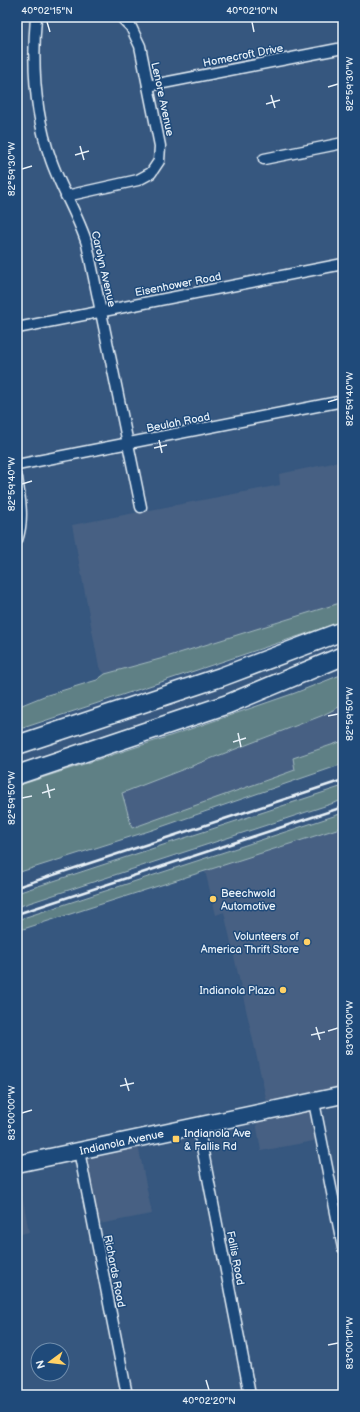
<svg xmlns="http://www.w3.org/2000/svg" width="360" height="1412" font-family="'Balsamiq Sans',sans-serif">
<rect width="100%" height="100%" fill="#36577f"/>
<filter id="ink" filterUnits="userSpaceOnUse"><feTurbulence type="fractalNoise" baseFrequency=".025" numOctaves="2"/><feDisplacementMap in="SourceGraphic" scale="8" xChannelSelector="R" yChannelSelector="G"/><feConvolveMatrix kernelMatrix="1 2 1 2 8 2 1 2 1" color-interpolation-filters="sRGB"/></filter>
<g filter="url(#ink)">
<g fill="#466083">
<polygon points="343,461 343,602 160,659 105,674 99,667 72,525 280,485 279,474"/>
<polygon points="343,705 343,741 293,758 296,770 132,828 122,793 321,716"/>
<polygon points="343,827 343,1096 269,1111 224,912 216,915 205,871"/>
<polygon points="312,1104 319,1140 261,1151 255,1116"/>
<polygon points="135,1130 152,1214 94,1225 77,1142"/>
<polygon points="17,1167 29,1232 17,1235"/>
</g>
<g fill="#5e8085" stroke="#a3b8be">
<polygon points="343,602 343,621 338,623 17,730 17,707 44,696 97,680 105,674 160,659"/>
<polygon points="343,674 343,705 321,716 122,793 132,828 295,770 293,758 343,741 343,764 152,830 17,873 17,786 170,736 295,693"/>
<polygon points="343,786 343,800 17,907 17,893"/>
<polygon points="343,813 343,827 17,931 17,920"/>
</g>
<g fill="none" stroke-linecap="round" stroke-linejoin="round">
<defs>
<g id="minor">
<path d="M36 17C32 64 35 115 51 160 61 189 78 215 87 244L141 507"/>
<polyline points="148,86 343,48"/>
<polyline points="264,159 343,143"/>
<polyline points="66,196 138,180 151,173 159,161 160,146 140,46 131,27 121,17"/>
<polyline points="17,328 343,264"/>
<polyline points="17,465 343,401"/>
<path d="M17 478C20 499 24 520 17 540"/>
<polyline points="314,1102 343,1248"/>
<polyline points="198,1126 250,1395"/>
<polyline points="79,1151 127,1395"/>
</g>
<g id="primary">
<path id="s1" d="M17 1164 343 1095"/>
</g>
<g id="motorway">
<polyline points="17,745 221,677 343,631"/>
<polyline points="17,775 228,704 343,656"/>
</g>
</defs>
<use href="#minor" stroke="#e8f1f8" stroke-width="13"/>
<use href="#primary" stroke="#e8f1f8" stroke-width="19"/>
<use href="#motorway" stroke="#e8f1f8" stroke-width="21"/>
<use href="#minor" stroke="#1f4a7a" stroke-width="10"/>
<use href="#primary" stroke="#1f4a7a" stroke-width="16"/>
<use href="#motorway" stroke="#1f4a7a" stroke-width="18"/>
<g stroke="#e8f1f8" stroke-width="2.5">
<polyline points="17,887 343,780"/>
<polyline points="17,914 343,807"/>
</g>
</g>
</g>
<path fill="none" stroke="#e8f1f8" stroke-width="1.5" d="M47 22 50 32M252 22 254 32M328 87 338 84M271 95 275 108M266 104 280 100M80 146 84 160M75 155 89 151M22 169 32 166M328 402 338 399M159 440 162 453M154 448 167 445M22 484 32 481M328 716 338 714M238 733 241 747M233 742 246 738M47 784 50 798M42 793 55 789M22 798 32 796M316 1027 320 1040M328 1031 338 1028M311 1035 325 1032M125 1078 129 1091M120 1086 134 1083M22 1113 32 1110M328 1345 338 1343M206 1380 209 1390"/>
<g fill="#ffd166" stroke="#1f4a7a" stroke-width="1.5">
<circle cx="213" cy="899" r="4"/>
<circle cx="307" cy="942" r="4"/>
<circle cx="283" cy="990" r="4"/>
<rect x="172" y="1135" width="8" height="8" rx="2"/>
</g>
<g text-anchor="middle" stroke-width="3" stroke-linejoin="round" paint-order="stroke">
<g font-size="11" fill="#e8f1f8" stroke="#1f4a7a">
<text transform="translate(243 55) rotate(-11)" y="4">Homecroft Drive</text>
<text transform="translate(163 99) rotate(78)" y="4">Lenore Avenue</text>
<text transform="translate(104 269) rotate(77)" y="4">Carolyn Avenue</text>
<text transform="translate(178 284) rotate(-11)" y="4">Eisenhower Road</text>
<text transform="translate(178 422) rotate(-11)" y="4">Beulah Road</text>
<text dy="4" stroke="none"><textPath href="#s1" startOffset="107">Indianola Avenue</textPath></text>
<text transform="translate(236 1258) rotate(79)" y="4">Fallis Road</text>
<text transform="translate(115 1271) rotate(79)" y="4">Richards Road</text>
</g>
<g font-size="11" fill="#e8f1f8" stroke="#1f4a7a" text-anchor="start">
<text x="221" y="897">Beechwold<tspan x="221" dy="13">Automotive</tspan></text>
<text x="299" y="940" text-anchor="end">Volunteers of<tspan x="299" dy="13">America Thrift Store</tspan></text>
<text x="275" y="994" text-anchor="end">Indianola Plaza</text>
<text x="184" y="1137">Indianola Ave<tspan x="184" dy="13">&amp; Fallis Rd</tspan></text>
</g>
</g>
<rect width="360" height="1412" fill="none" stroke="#1f4a7a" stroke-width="44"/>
<g transform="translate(50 1362) rotate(255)"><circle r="19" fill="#1f4a7a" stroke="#6f8dac"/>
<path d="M0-3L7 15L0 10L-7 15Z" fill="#ffd166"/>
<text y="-6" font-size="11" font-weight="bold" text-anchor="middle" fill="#e8f1f8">N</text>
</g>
<rect x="22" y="22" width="316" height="1368" fill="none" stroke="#e8f1f8" stroke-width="1.5"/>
<g font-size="10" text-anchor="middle" fill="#e8f1f8">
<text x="47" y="14">40°02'15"N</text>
<text x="252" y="14">40°02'10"N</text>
<text transform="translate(349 84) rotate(-90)" y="4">82°59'30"W</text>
<text transform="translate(11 169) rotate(-90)" y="4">82°59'30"W</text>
<text transform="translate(349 399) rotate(-90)" y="4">82°59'40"W</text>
<text transform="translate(11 484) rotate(-90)" y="4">82°59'40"W</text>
<text transform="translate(349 714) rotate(-90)" y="4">82°59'50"W</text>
<text transform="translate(11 798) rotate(-90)" y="4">82°59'50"W</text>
<text transform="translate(349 1028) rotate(-90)" y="4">83°00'00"W</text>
<text transform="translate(11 1113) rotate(-90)" y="4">83°00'00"W</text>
<text transform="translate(349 1343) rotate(-90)" y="4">83°00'10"W</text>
<text x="209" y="1404">40°02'20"N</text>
</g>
</svg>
